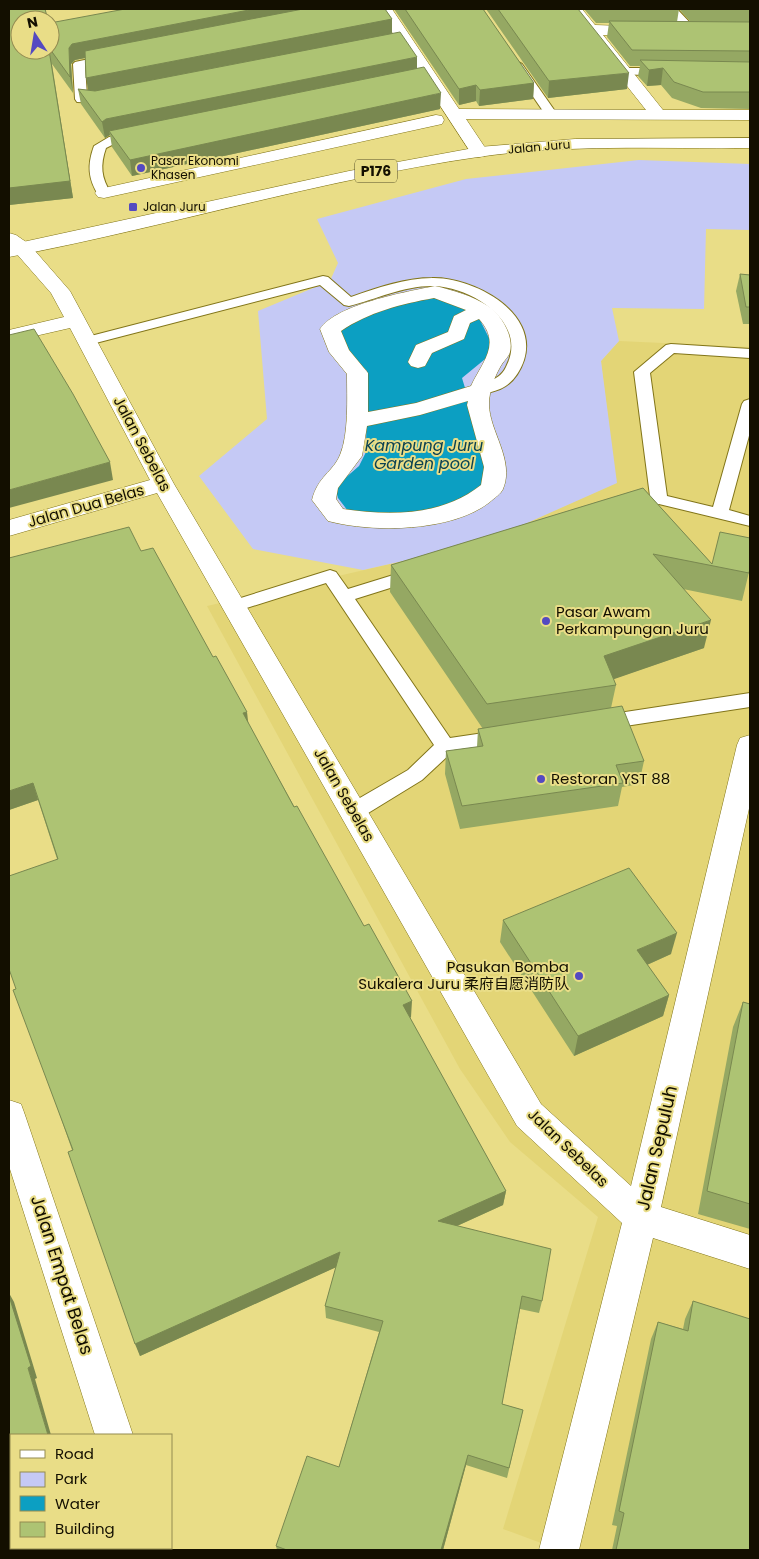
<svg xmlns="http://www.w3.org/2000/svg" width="759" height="1559" font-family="Poppins,'Noto Sans SC',sans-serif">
<rect width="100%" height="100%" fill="#e9dd87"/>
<polygon fill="#e3d576" points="619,341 750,347 750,1550 560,1550 503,1529 598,1217 510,1142 460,1069 207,606 482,543 616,483 601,361"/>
<polygon fill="#c5c9f5" points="639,160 750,164 750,230 706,229 704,309 612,308 619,341 601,361 617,483 482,543 363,570 253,549 199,476 267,419 258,311 330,281 338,263 317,219 466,179"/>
<polygon fill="#0c9fc2" points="433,295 475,310 490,340 490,355 462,378 489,467 485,488 431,514 375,517 348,511 338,498 335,487 359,466 366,452 367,371 345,349 337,331 356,317"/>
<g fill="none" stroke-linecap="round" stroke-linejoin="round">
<defs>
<g id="service">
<polygon points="666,9 677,9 695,28 697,30 695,32 687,32"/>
<polygon points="113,54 117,55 119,57 117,59 85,66 87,96 101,97 103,100 101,103 77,102 75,99 73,64 75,62"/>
<polygon points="518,62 522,64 557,114 555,117 551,118 545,114 512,66"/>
<polygon points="624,68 666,68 672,72 666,76 620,74 618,72"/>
<path d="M136 132 142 136 140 139 116 143 106 148C100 165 101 178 111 193L109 196H99C88 179 87 165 94 146L109 137Z"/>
<path d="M323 276 328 277 351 297C377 288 405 278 432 278 473 277 539 312 524 360 520 372 512 384 500 389 492 392 483 395 475 393L472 390C479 381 498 384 506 367 529 323 473 288 435 286 405 285 377 299 349 306L344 305 320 285 88 345 83 344 81 341 83 338Z"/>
<polygon points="671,344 750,349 750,358 674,353 650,373 667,496 713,507 742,404 744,401 750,399 750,432 729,510 750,516 750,526 659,504 630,511 624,510 622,506 624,502 650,496 634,372 666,345"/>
<polygon points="416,568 422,570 425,574 422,578 355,599 450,738 504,730 511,732 514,737 511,742 504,744 451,753 422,780 360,818 353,820 346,818 343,812 346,806 408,770 434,745 326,583 234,612 228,610 225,606 228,602 330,570 336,572 348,589"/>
<polygon points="750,693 750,707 599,730 592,728 589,723 592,718 599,716"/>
</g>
<path id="pedestrian" d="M435 286C452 290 473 296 488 306 501 314 514 336 510 352 509 356 504 361 502 364 495 375 489 391 489 404 489 431 515 460 503 489 501 494 494 498 490 502 452 532 373 533 328 521L312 500C318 476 333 472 340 455 349 434 347 397 347 374L329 352 320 329C337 304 406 292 435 286ZM434 298 466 310 454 316 448 332 416 345 408 362 411 366 418 368 425 366 432 353 464 339 470 323 479 319C502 344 482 362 471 386L416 403 368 412V373L349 350 341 331C369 312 401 304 434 298ZM468 401 467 405 484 467 481 485C442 516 391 516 343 509L336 499 338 488 362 456 367 426 420 415Z"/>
<g id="minor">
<polygon points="377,9 392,9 459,109 646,110 566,9 582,9 595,25 650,27 653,30 650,33 645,35 603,35 663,110 750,110 750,120 466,119 488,152 485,156 479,157 473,156"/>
<polygon points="436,115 442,116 444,120 442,124 104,198 98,197 95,193 98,189 104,188"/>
<polygon points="9,233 16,235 29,244 70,291 174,484 541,1104 631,1186 737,745 740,738 750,735 750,804 661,1207 750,1235 750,1269 653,1238 579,1550 539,1550 622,1223 517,1126 157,493 9,536 9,520 150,480 70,328 9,342 9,330 64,317 51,293 15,252 9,247"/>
<polygon points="9,1100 21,1104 25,1115 133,1435 95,1435 9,1166"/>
<polygon points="171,1546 172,1550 132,1550 132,1548"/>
</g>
<path id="primary" d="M750 138V148C660 149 568 144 478 157 320 180 166 227 9 257V245L349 171 479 147 575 139Z"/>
</defs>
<use href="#service" stroke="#827519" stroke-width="2"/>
<use href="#pedestrian" stroke="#827519" stroke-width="1"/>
<use href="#minor" stroke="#827519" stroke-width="1"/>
<use href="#primary" stroke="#827519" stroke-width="1"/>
<use href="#service" fill="#fff" fill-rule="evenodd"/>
<use href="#pedestrian" fill="#fff" fill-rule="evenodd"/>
<use href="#minor" fill="#fff" fill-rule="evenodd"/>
<use href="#primary" fill="#fff" fill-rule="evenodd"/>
</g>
<g fill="#95a863" fill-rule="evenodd">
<polygon points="119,9 385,9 392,19 392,33 417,69 440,109 132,176 112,147 110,135 105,138 81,104 78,89 88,90 85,58 75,60 71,64 73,93 52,64 73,198 9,205 20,50 50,50 119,10"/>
<polygon points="394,9 483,9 534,83 533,99 479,106 476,101 459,105"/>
<polygon points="486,9 578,9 627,89 548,98"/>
<path d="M584 9H750V109L701 108 672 98 661 85 647 86 638 76 640 66H630L607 37 609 23H596ZM679 9 688 19 691 22H677Z"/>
<polygon points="740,274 750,275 750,324 743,324 736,291"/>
<polygon points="643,488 712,564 750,568 742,601 683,589 704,648 613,679 616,685 611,708 644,761 639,784 622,787 618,806 460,829 445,774 446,751 477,747 478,729 483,729 390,592 391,565"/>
<polygon points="141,551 248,723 411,1017 410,1018 506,1191 503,1205 457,1226 542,1301 539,1313 520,1309 502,1404 523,1410 507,1478 466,1465 443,1550 277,1550 276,1546 339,1467 379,1332 326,1318 325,1306 336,1267 140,1356 72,1150 16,989 57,859 38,800 9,810"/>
<polygon points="503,920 671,954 647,965 669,995 663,1016 574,1056 500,942"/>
<polygon points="743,1002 750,1004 750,1229 698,1214 733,1027"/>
<polygon points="693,1301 750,1550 612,1550 617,1526 612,1525 651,1339 658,1322 683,1329 685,1319"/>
</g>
<g fill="#798850">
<polygon points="254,9 334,9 75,60 71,64 73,93 70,77 69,48 72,44"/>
<polygon points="392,19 392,35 89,94 86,78"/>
<polygon points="49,50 73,198 9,205 9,188"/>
<polygon points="417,57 417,73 109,131 110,135 105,138 102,122 106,119"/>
<polygon points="663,68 661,85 647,86 649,70"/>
<polygon points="629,73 627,89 548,98 549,81"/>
<polygon points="534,83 533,99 479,106 480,90"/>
<polygon points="476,85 476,101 459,105 459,89"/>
<polygon points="441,93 440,109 132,176 130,160"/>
<polygon points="110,462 113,480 9,508 9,490"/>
<polygon points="711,620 704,648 600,684 604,656"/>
<polygon points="247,712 249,729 243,713"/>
<polygon points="33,783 38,800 9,810 9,791"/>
<polygon points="677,933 671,954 631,972 637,950"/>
<polygon points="669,995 663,1016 574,1056 578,1036"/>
<polygon points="412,1001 411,1017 402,1021 403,1005"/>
<polygon points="506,1191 503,1205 437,1235 438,1221"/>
<polygon points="340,1252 341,1265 140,1356 135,1344"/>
<polygon points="9,1293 14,1302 37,1378 35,1379 51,1435 48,1435 28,1368 9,1296"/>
<polygon points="468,1455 466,1465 443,1550 441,1550"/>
</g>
<g fill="#adc373" stroke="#798850">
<polygon points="9,9 45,9 48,20 20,20 20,50 49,50 70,181 9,188"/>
<polygon points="125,9 254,9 72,44 69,48 70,77 50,49 50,23"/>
<polygon points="303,9 385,9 392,19 86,78 85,51"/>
<polygon points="405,9 483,9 534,83 480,90 476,85 459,89"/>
<polygon points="498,9 578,9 629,73 549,81"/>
<polygon points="609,21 750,22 750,51 632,50"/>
<polygon points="400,32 417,57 106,119 102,122 78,89 95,91"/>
<polygon points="640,60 750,62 750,92 703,92 674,82 663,68 649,70"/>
<polygon points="424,67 441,93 130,160 109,131"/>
<polygon points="740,274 750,275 750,307 746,307"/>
<polygon points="34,329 73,394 110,462 9,490 9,335"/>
<polygon points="643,488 712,564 720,532 750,538 750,568 749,573 653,554 711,620 604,656 616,685 487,704 391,565"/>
<polygon points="129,527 141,551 153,548 213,657 216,656 247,712 243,713 294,807 297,806 364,926 369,924 412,1001 403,1005 506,1191 438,1221 551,1249 542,1301 522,1296 502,1404 523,1410 509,1468 468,1455 441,1550 287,1550 276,1546 307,1456 339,1467 383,1321 325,1306 340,1252 135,1344 68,1152 73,1150 13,990 16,989 9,969 9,876 58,859 33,783 9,791 9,558"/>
<polygon points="622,706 644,761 616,765 623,783 462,806 446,751 483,746 478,729"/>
<polygon points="629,868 677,933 637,950 669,995 578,1036 503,920"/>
<polygon points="743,1002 750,1004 750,1204 707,1191"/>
<polygon points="9,1296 31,1366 28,1368 48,1435 11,1435 11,1548 81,1548 81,1550 9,1550"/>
<polygon points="693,1301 750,1319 750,1550 616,1550 624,1513 619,1511 658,1322 688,1331"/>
</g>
<g fill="#544ac1" stroke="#e9dd87" stroke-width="2">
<circle cx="141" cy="168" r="5"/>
<rect x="128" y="202" width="10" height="10" rx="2.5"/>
<circle cx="546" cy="621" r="5"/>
<circle cx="541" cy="779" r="5"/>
<circle cx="579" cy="976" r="5"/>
</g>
<g text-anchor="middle" stroke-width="4" stroke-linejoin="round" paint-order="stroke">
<g font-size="12" fill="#130f00" stroke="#e9dd87">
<text transform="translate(539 147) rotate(-5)" y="4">Jalan Juru</text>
</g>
<g font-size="12" fill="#130f00" stroke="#e9dd87" text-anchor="start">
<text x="151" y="165">Pasar Ekonomi<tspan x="151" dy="14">Khasen</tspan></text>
<text x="143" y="211">Jalan Juru</text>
</g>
<rect fill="#e9dd87" stroke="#534d28" stroke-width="1" x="355" y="159.5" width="42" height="23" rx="4"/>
<g font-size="14" font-weight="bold" fill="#130f00">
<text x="376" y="176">P176</text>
</g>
<g font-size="15" fill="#130f00" stroke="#e9dd87">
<text transform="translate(142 444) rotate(62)" y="5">Jalan Sebelas</text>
<text transform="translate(86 506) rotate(-16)" y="5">Jalan Dua Belas</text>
<text transform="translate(344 795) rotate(60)" y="5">Jalan Sebelas</text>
<text transform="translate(568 1148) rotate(44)" y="5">Jalan Sebelas</text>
</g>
<g font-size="15" fill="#130f00" stroke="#e9dd87" text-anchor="start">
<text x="556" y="617">Pasar Awam<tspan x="556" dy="17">Perkampungan Juru</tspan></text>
<text x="551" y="784">Restoran YST 88</text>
<text x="569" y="972" text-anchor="end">Pasukan Bomba<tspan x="569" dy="17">Sukalera Juru 柔府自愿消防队</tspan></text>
</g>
<g font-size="16" font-style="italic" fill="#0b4251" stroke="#e9dd87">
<text x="424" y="451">Kampung Juru<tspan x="424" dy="18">Garden pool</tspan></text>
</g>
<g font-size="18" fill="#130f00" stroke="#e9dd87">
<text transform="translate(657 1148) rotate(-77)" y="6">Jalan Sepuluh</text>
<text transform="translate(62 1275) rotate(72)" y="6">Jalan Empat Belas</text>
</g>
</g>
<rect width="759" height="1559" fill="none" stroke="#130f00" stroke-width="20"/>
<rect x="10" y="1434" width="162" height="115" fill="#e9dd87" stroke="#938b51"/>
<rect x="20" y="1450" width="25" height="8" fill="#ffffff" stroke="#938b51"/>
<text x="55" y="1459" font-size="15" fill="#130f00">Road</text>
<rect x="20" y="1472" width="25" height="15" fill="#c5c9f5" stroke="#938b51"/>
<text x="55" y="1484" font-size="15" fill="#130f00">Park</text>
<rect x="20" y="1496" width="25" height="15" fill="#0c9fc2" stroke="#938b51"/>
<text x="55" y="1509" font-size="15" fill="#130f00">Water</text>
<rect x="20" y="1522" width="25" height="15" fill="#adc373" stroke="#938b51"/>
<text x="55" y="1534" font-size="15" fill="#130f00">Building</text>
<g transform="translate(35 35) rotate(348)"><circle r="24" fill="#e9dd87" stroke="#938b51"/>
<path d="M0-4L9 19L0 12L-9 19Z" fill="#544ac1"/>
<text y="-8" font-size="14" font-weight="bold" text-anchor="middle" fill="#130f00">N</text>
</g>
</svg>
